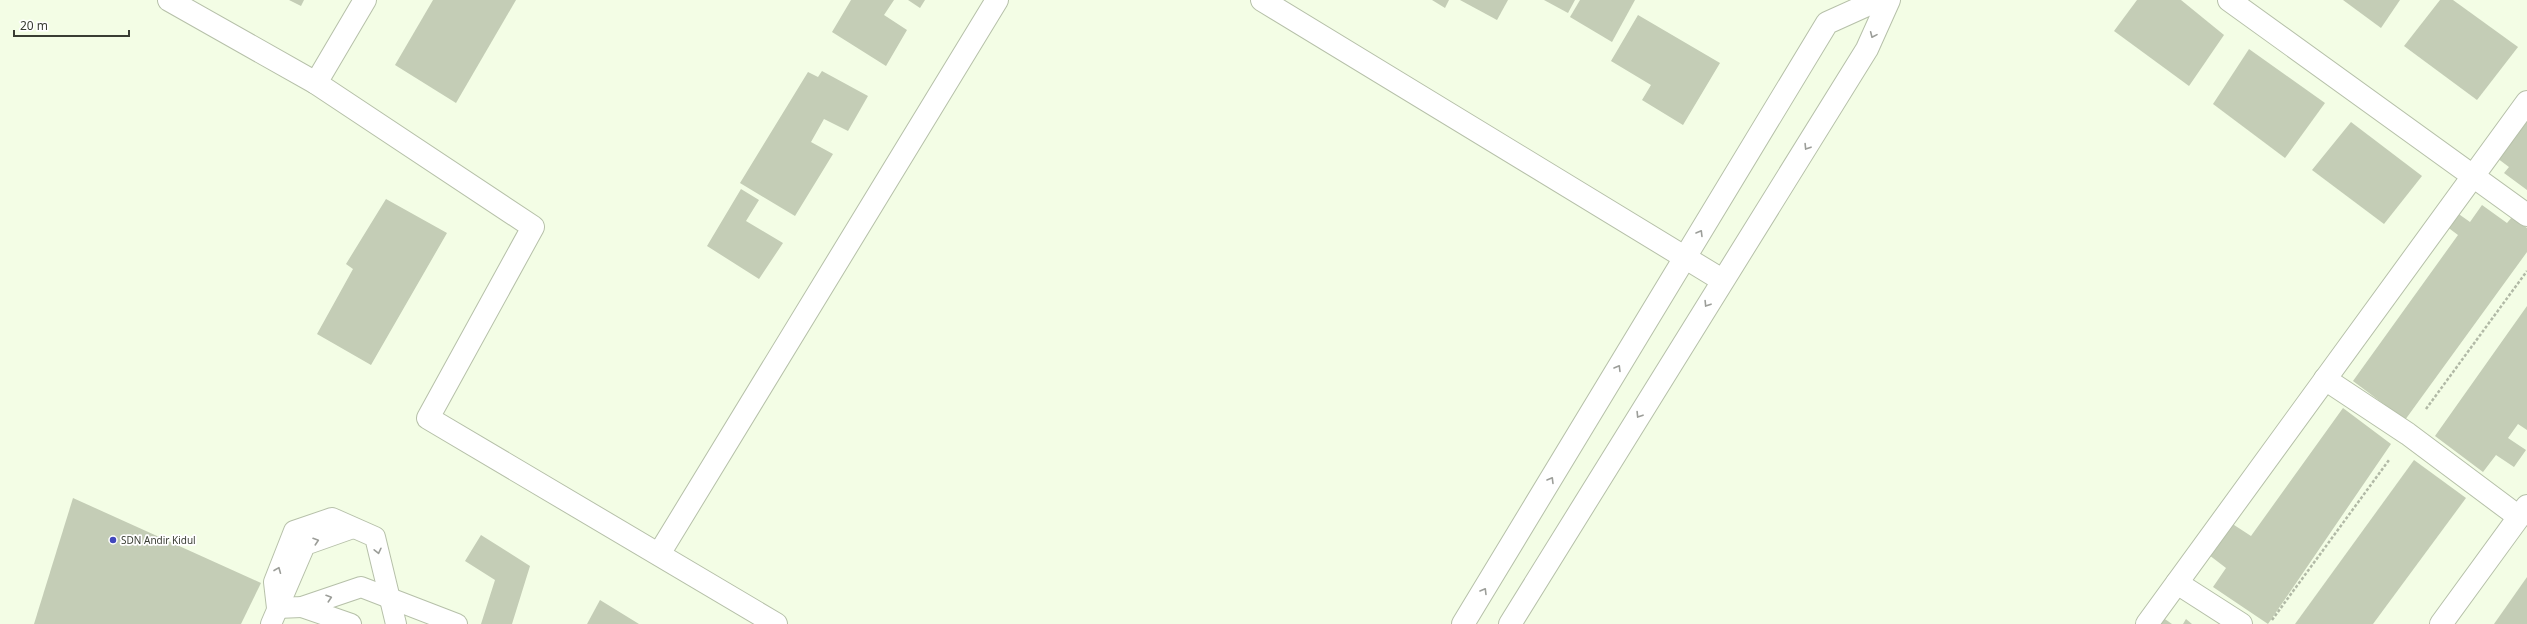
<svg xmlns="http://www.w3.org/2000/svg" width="2527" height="624" font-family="'Noto Sans',sans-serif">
<rect width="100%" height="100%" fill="#f3fde5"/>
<g fill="#c4cdb6">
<polygon points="289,0 304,0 301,6"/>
<polygon points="433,0 516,0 456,103 395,65"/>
<polygon points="851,0 894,0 884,15 907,30 886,66 832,32"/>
<polygon points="908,0 925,0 920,8"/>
<polygon points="1432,0 1449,0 1445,8"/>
<polygon points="1460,0 1508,0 1497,20"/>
<polygon points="1544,0 1575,0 1568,13"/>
<polygon points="1580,0 1635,0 1612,42 1570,17"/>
<polygon points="2137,0 2181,0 2224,35 2189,86 2114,31"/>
<polygon points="2343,0 2400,0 2381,28"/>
<polygon points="2440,0 2453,0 2518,47 2477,100 2404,46"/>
<polygon points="1638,15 1720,63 1683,125 1642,100 1651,85 1611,61"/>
<polygon points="2249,49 2325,103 2285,158 2213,104"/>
<polygon points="822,71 868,96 848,131 824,119 811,142 833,154 795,216 740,183 808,72 818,77"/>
<polygon points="2525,120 2527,122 2527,190 2504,173 2509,167 2497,158"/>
<polygon points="2351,122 2422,176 2384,224 2312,170"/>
<polygon points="741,189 759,200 746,221 783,243 759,279 707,246"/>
<polygon points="386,199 447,233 371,365 317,334 353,269 346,264"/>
<polygon points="2482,205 2507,223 2512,217 2527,228 2527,252 2405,420 2353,381 2458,235 2442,223 2453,210 2470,222"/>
<polygon points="2527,306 2527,430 2518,424 2508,438 2526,450 2514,467 2496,455 2483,472 2435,436"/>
<polygon points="2343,408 2391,444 2268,624 2213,587 2226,568 2209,555 2231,523 2251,536"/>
<polygon points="2414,460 2466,498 2373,624 2295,624"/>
<polygon points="73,498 261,583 241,624 34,624"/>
<polygon points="481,535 530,566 512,624 481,624 495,580 465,561"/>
<polygon points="2527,577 2527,624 2494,624"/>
<polygon points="600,600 639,624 587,624"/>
<polygon points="2159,615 2172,624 2153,624"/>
<polygon points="2186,619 2192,624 2183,624"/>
</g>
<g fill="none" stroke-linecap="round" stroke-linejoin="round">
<defs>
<g id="lane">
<polyline points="302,607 351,624"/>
<polyline points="277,608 274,582 294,531 332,518 375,537 396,624"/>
<polyline points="277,608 302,607 361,587 457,624"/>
<polyline points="271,624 305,545 353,528"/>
</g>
<g id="street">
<polyline points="169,0 316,83 533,227 428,418 776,624"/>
<polyline points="1262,0 1722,280"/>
<polyline points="2229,0 2527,215"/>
<polyline points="316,83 365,0"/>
<polyline points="2325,379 2408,434 2519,517"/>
<polyline points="659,554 997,0"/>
<polyline points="2177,583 2241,624"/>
<polyline points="1463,624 1827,23 1878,0"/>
<polyline points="1510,624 1867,49 1889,0"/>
<polyline points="2147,624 2527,102"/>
<polyline points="2441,624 2527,506"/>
</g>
</defs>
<use href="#lane" stroke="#b6c0a9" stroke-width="22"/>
<use href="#street" stroke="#b6c0a9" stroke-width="24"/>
<g stroke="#b1b9a6" stroke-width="2.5" stroke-dasharray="3 2" stroke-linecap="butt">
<polyline points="2426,409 2527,271"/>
<polyline points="2272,620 2389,460"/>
</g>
<use href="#lane" stroke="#fff" stroke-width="20"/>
<use href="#street" stroke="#fff" stroke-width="22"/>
</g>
<defs><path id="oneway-chevron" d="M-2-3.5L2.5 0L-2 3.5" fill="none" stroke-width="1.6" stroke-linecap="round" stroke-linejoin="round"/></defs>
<g stroke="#9c9e99">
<use href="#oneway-chevron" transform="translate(1873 35) rotate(114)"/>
<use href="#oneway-chevron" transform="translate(1807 147) rotate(122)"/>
<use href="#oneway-chevron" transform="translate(1700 233) rotate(-59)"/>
<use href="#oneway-chevron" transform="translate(1707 304) rotate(122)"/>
<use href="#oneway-chevron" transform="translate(1618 368) rotate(-59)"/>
<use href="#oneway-chevron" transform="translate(1639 415) rotate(122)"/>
<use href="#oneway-chevron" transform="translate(1551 480) rotate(-59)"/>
<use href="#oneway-chevron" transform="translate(316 541) rotate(-18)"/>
<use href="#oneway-chevron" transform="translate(378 551) rotate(77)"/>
<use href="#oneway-chevron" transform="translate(278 570) rotate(-68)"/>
<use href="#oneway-chevron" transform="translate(1484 591) rotate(-59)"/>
<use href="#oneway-chevron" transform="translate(329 598) rotate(-18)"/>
</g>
<circle fill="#4248bd" stroke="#fff" stroke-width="1.5" cx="113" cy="540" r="4"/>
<g text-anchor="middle" stroke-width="3.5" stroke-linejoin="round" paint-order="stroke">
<g font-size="10" fill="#393d33" stroke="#fff" text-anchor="start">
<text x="121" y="544">SDN Andir Kidul</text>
</g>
</g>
<path d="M14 30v6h115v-6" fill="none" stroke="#393d33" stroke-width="2"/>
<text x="20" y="30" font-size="12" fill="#393d33" stroke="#ffffff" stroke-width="3" paint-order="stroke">20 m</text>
</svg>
